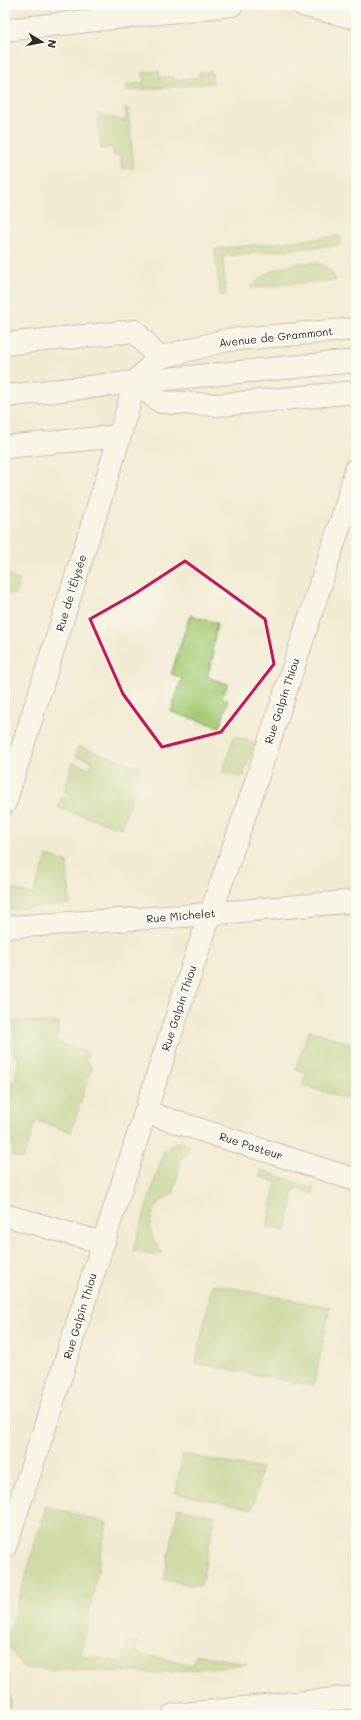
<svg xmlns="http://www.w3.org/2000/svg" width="361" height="1720" font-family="Mali,sans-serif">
<rect width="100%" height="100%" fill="#fdfcf7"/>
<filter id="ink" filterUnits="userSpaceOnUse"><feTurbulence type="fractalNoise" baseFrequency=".025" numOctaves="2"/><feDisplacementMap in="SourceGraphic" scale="8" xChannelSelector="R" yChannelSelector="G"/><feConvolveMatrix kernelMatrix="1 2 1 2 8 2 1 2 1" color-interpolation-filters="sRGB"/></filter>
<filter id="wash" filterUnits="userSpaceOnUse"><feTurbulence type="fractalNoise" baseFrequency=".012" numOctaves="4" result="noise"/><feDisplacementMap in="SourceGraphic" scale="16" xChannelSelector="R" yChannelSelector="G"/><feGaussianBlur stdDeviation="0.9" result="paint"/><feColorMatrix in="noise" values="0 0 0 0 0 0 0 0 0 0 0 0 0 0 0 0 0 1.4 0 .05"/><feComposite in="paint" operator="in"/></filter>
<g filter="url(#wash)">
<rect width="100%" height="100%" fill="#f2ebd4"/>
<g fill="#a5ca73" stroke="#687a4f">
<polygon points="159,71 160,78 173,76 174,80 199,77 199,73 212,72 213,83 127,91 126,85 144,82 143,72"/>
<polygon points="128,108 134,168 122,169 120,155 114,155 112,147 101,149 97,114 126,121 125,109"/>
<polygon points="340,236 341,245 223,256 226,295 220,295 215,249"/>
<path d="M297 263C317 263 326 260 336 280L250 288C263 273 278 267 297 263Z"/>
<polygon points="5,570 13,578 20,580 16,595 5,592"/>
<polygon points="190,615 217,623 212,652 214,653 207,677 228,684 222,698 228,700 220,727 171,712 182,678 171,674"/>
<polygon points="234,736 254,743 244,775 240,777 223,772"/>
<polygon points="78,746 141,767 122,828 58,808 62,796 70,799 73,795 64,791 73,762 90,768 92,761 75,756"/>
<polygon points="47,856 67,862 70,904 6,910 5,886 33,895"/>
<polygon points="14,1021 59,1023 56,1042 88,1052 86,1062 92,1067 71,1132 36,1121 23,1159 11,1156 14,1145 10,1144 7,1154 5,1153 5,1121 8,1121 10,1082 15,1082 19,1056 15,1056 15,1053 13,1053"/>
<polygon points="309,1030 352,1044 350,1050 356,1052 356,1069 346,1099 302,1085 306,1072 295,1069"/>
<path d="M179 1141 190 1145 186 1156 182 1155 174 1193C147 1206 143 1231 163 1253L157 1254 156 1256 133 1251 164 1150Z"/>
<polygon points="262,1170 314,1188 313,1194 295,1188 286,1231 267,1227 276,1182 259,1177"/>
<polygon points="212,1284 330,1307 314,1386 196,1363"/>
<polygon points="183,1454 261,1469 253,1509 175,1493"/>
<polygon points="46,1506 107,1523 81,1655 123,1662 128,1640 138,1642 136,1653 193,1665 196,1654 247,1664 161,1673 23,1668 6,1642"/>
<polygon points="178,1508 215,1515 201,1587 164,1580"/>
<polygon points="5,1674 9,1674 11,1707 5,1707"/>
</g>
</g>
<g filter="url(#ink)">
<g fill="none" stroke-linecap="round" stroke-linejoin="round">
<defs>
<g id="minor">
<polyline points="303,5 356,18"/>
<polyline points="5,30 232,5"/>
<polyline points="5,344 135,331 158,358"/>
<polyline points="5,447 120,436"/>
<polyline points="5,803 116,449 135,382 356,361"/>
<polyline points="5,927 184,916 356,901"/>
<polyline points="145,1112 356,1180"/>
<polyline points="5,1215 103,1243"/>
<polyline points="5,1547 44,1430 85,1299 197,953 252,794 345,509 356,469"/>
<polyline points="173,1715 356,1697"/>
</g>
<g id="major">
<polyline points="135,382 161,402 219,405 356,392"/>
<polyline points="5,396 135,382 158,358 227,340 356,329"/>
</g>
</defs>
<use href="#minor" stroke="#8e8b80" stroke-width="24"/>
<use href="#major" stroke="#8e8b80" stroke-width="24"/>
<use href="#minor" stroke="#fff" stroke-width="22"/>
<use href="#major" stroke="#fff" stroke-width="22"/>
</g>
</g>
<path d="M0 0H361V1720H0ZM185 561 265 619 274 664 221 732 162 747 123 694 90 619 136 593Z" fill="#f2ebd4" fill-opacity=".55" fill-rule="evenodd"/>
<path fill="none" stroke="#c2185b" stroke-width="3" stroke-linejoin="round" d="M185 561 265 619 274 664 221 732 162 747 123 694 90 619 136 593Z"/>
<g text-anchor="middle" stroke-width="3.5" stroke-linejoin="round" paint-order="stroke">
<g font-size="11" fill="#2b2b2b" stroke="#fdfcf7">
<text transform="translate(276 337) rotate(-6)" y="4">Avenue de Grammont</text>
<text transform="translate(71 593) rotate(-73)" y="4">Rue de l'Élysée</text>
<text transform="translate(282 701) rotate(-72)" y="4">Rue Galpin Thiou</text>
<text transform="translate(181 916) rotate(-5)" y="4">Rue Michelet</text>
<text transform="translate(179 1008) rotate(-72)" y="4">Rue Galpin Thiou</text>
<text transform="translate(251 1146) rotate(18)" y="4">Rue Pasteur</text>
<text transform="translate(80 1316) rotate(-73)" y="4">Rue Galpin Thiou</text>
</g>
</g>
<rect width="361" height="1720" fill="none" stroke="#fdfcf7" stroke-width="20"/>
<g transform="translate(42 42) rotate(100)" stroke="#fdfcf7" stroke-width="3" paint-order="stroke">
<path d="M0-3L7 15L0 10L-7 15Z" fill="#2b2b2b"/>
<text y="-6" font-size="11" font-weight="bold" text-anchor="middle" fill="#2b2b2b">N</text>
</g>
</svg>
